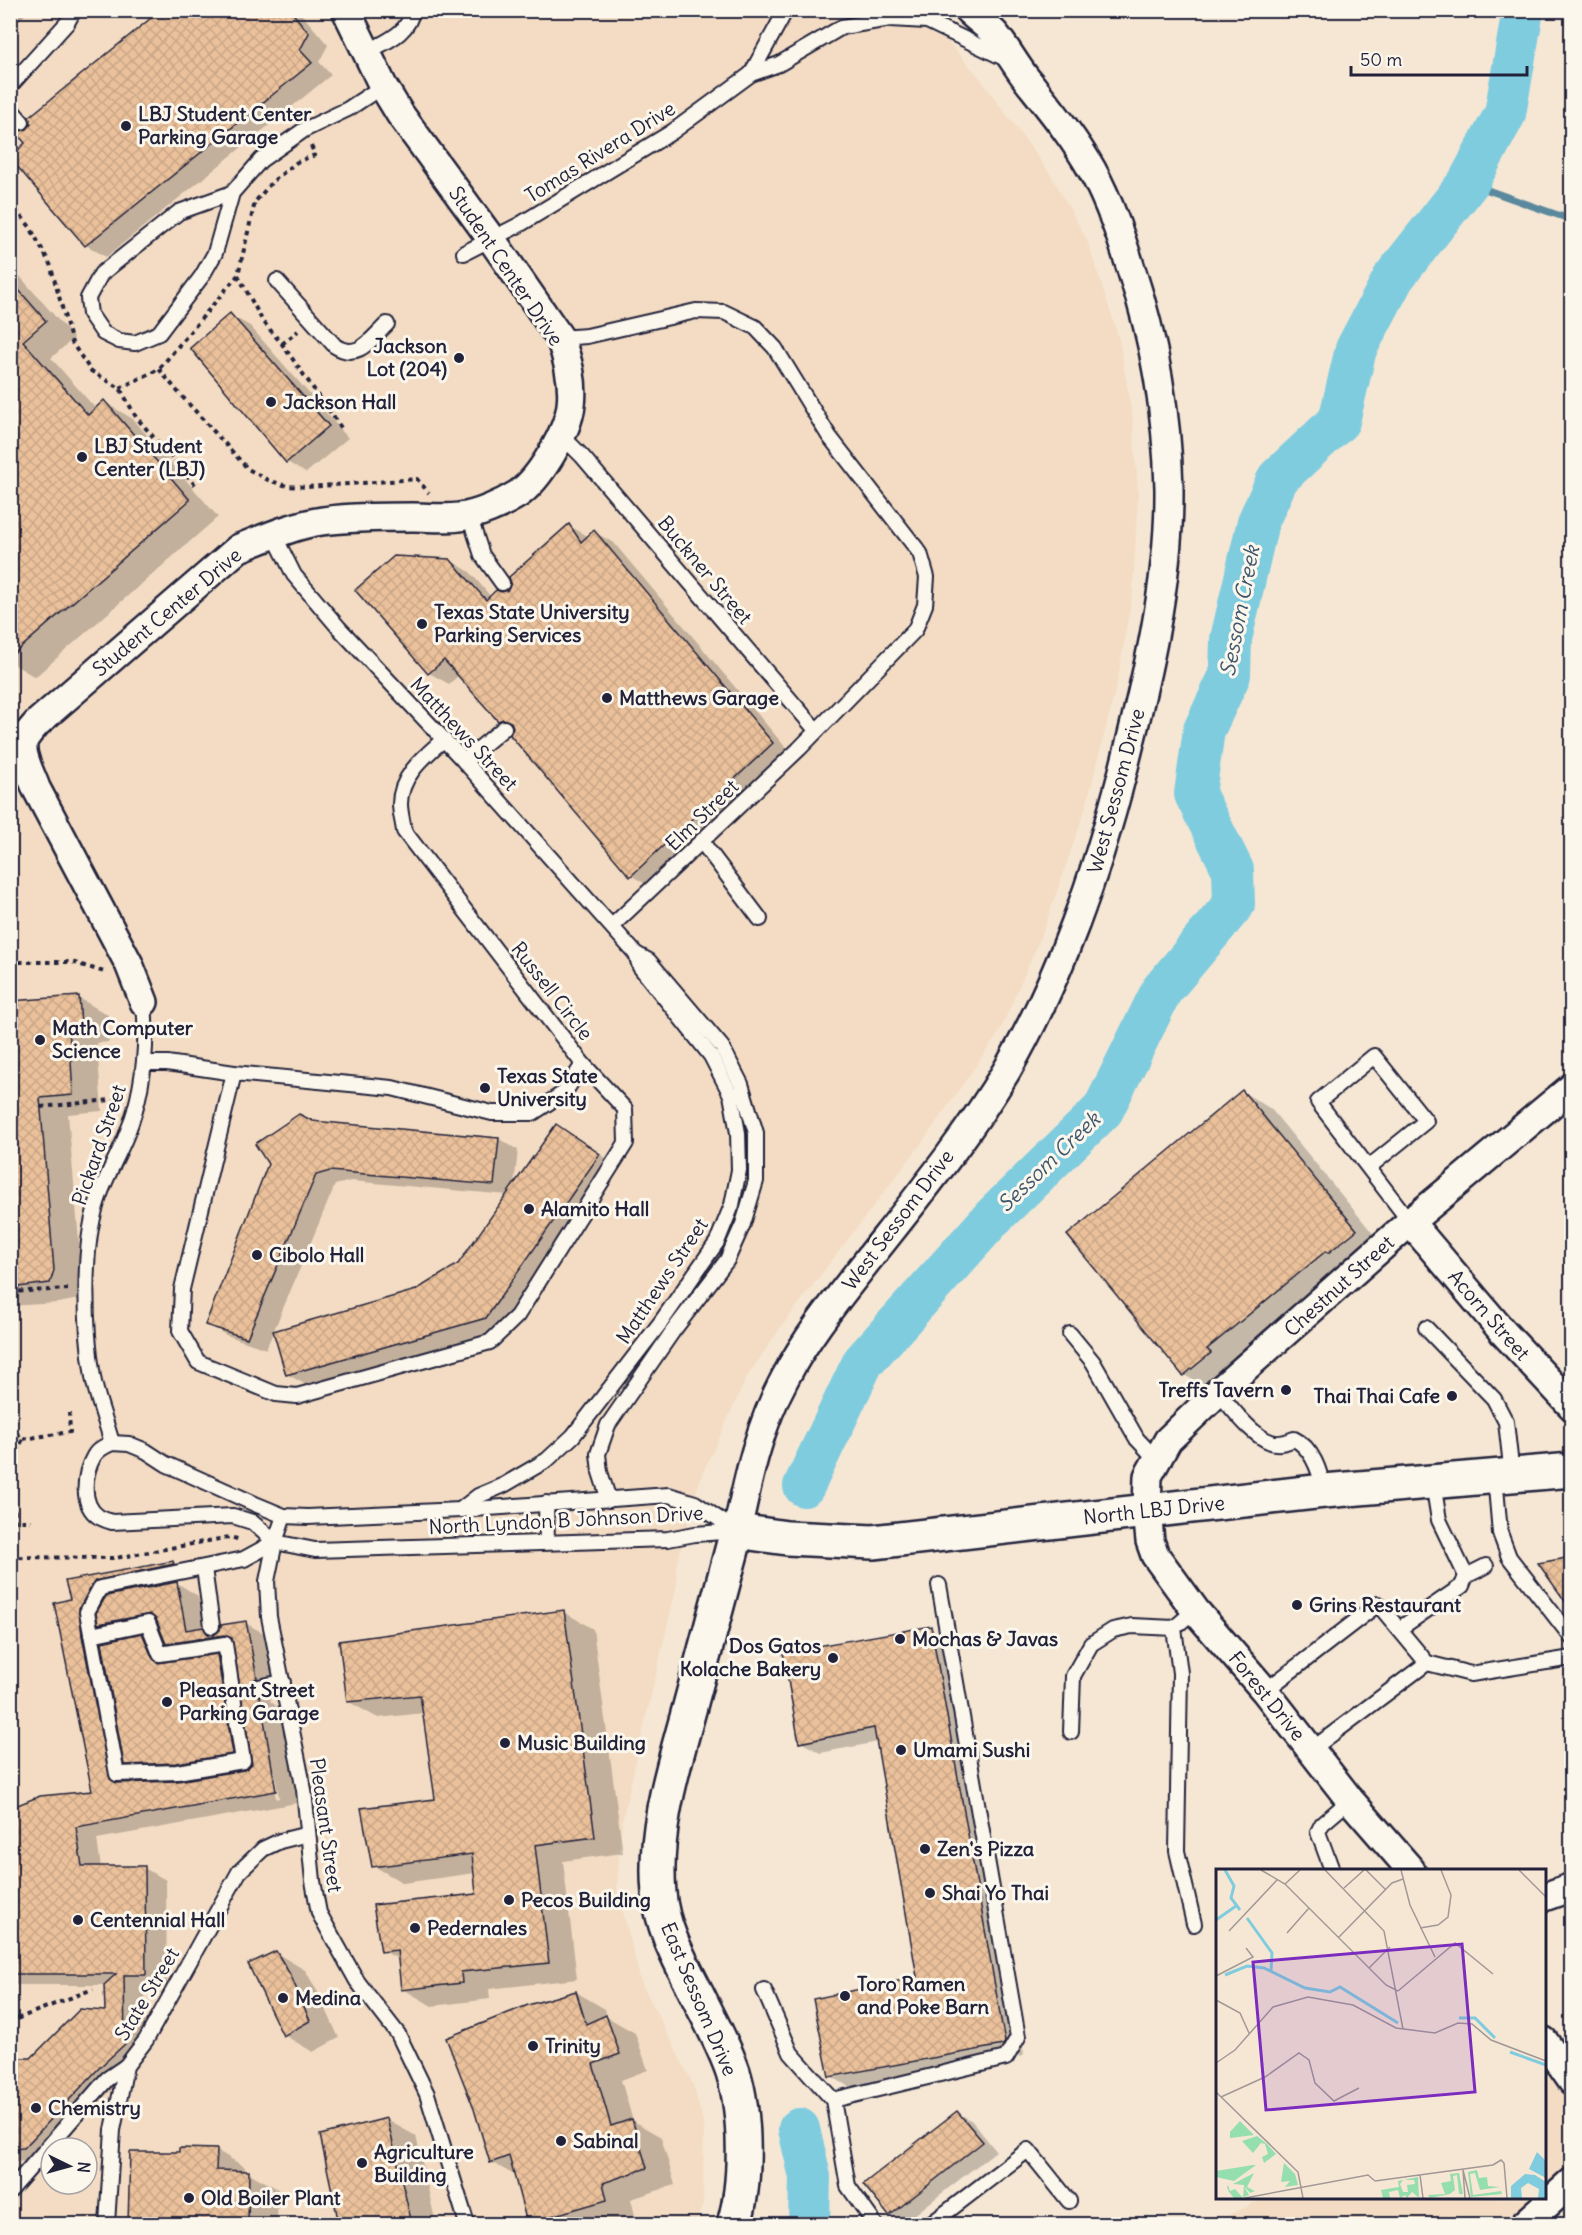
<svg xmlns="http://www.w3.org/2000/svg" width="1582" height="2235" font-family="Delius,sans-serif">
<defs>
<pattern id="building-cross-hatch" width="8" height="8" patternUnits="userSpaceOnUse" patternTransform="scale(1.5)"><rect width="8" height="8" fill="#ebc19b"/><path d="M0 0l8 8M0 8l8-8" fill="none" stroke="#c9a686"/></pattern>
</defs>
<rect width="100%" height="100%" fill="#f6e7d4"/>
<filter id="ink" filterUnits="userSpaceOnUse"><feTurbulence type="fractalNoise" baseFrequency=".0167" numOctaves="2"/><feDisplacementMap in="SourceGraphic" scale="12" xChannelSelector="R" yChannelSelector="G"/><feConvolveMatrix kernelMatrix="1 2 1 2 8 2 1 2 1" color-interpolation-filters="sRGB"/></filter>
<g filter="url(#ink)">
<g fill="#f3dcc3" fill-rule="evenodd">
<path d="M11 11H922L979 77 1051 175 1087 240 1119 338 1133 420 1138 492 1133 591 1117 684 1086 807 1043 932 999 1033 921 1144 781 1327 747 1377 700 1479 676 1566 677 1584 622 1821 617 1888 641 1982 693 2084 704 2125 703 2203 696 2224H11ZM51 2148H87V2184H51Z"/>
<polygon points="1545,2063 1572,2100 1571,2167 1545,2192"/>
<polygon points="1265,2198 1539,2198 1510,2224 1209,2224"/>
</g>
<g fill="#0003" fill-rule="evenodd">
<polygon points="10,10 29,10 10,31"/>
<polygon points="163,10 298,10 328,45 319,62 331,75 106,257 86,245 12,157 27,144 19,132 28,131"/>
<polygon points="10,265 74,338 51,358 96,409 104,402 133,419 218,517 35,677 10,662"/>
<polygon points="230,315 250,326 348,438 306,473 287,462"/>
<polygon points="570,526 589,537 594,532 614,543 792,755 650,887 631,875 514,729 499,720 459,675 449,684 429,673 358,590 450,560 470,572 491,597 502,594 509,591"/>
<polygon points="79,998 108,1015 109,1042 97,1043 102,1111 68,1114 83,1287 79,1299 58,1303 10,1306 10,1002"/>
<polygon points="1243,1092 1271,1109 1384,1247 1212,1391 1184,1375"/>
<polygon points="312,1122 499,1139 518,1150 514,1186 556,1125 619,1167 506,1329 306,1385 287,1374 459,1265 508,1195 351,1181 335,1185 266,1349 226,1335 207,1324"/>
<path d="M173 1563 195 1576 116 1592 114 1596 177 1583 198 1596 204 1630 215 1636 245 1623 267 1635 277 1690 273 1693 270 1701 281 1710 297 1803 97 1839 101 1868H144L166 1880 167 1986H145V2056L121 2079 57 2148H51L46 2160 10 2162V2059H32L107 2013 106 1985H10V1809L41 1797 93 1792 72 1600 67 1582ZM100 1623 121 1636 161 1628 167 1643 188 1655 235 1648 238 1668 217 1656 168 1663 162 1646 142 1635 102 1643ZM125 1763 145 1775 197 1773 253 1764 245 1771 179 1782 129 1784ZM272 1775H275L279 1798 276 1799Z"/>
<polygon points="564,1612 593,1629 623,1853 563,1861 577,1979 489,1989 490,1999 432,2006 403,1989 400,1960 383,1951 478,1895 475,1873 403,1883 374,1866 436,1800 424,1713 378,1718 349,1702"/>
<polygon points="931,1628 950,1639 1024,2054 1023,2056 850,2087 830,2076 919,1978 878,1742 820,1753 801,1742"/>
<polygon points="10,1655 12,1656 13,1700 10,1700"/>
<polygon points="276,1953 305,1970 319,1994 339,2038 313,2052 284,2035"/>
<polygon points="576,1992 605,2009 607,2017 635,2033 648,2070 621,2080 633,2121 661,2137 675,2185 631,2199 637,2224 529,2224 516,2176 491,2162"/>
<polygon points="958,2113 972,2121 996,2151 904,2223 890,2215"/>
<polygon points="387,2120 416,2136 436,2224 341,2224 322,2136"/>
<polygon points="216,2150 245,2167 245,2173 249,2173 278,2189 277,2224 129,2224 131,2154"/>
</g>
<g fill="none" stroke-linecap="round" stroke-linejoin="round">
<polyline stroke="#5a889d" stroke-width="7" points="1468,183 1572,220"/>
<g stroke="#80ccdf" stroke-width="42">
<polyline points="804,1486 863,1362 994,1216 1103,1110 1162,990 1234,904 1233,870 1195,794 1204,730 1230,675 1231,639 1258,522 1278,478 1339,421 1356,349 1394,277 1468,183 1505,114 1523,10"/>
<polyline points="799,2129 810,2177 809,2224"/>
</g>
</g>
<g fill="url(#building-cross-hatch)" stroke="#22223b" stroke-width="1.5">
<polygon points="161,10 290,10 309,33 300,50 312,63 85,246 10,158 25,143 14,130 15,128 20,131 27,129 31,124 29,117"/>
<polygon points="10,280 46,321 23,341 88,415 104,400 190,500 10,657"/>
<polygon points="230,313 329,426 286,463 190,348"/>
<polygon points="569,524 581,542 594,530 773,743 630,877 510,735 513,727 511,722 503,719 498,721 444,660 428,674 355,590 394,556 450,559 486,600 496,590 502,592 508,590 511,583 509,577"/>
<polygon points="79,996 81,1026 69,1027 73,1095 40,1098 54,1270 50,1283 10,1288 10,1001"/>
<polygon points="1242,1090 1357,1230 1328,1253 1326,1251 1207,1349 1211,1353 1183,1376 1067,1235"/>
<polygon points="299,1114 313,1121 499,1138 494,1185 330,1171 316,1175 247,1338 205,1325 268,1164 255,1144"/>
<polygon points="556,1124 600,1154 486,1318 286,1375 273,1331 416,1290 458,1264"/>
<polygon points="1572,1557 1572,1611 1538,1563"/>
<polygon points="173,1561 174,1564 95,1581 79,1608 82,1636 110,1779 117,1783 178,1781 244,1770 252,1764 232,1638 224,1635 166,1644 156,1619 150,1614 98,1624 96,1613 106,1596 177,1582 186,1630 203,1627 208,1634 214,1635 220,1630 221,1625 246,1621 257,1678 252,1681 249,1688 252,1693 260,1696 276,1791 76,1827 82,1866 145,1866 146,1975 124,1975 125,2044 100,2067 24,2148 10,2149 10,2058 31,2058 80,2009 105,2011 104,1985 116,1974 10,1974 10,1808 40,1796 92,1791 54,1603 70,1599 65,1581"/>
<polygon points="564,1610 595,1837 535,1845 549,1963 461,1972 462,1983 401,1990 397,1950 381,1952 373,1905 476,1894 472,1854 372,1867 361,1808 435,1799 420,1695 347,1702 339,1641"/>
<polygon points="931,1626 1005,2042 1003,2045 829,2077 813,1999 917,1977 874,1728 799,1743 783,1652"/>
<polygon points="142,1633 152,1657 158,1663 217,1654 233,1754 176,1763 124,1765 102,1642"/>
<polygon points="276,1951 291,1976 310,2021 283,2036 248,1964"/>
<polygon points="576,1991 586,2024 606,2015 620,2054 593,2064 611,2126 632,2119 647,2168 603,2183 607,2200 527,2223 509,2156 490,2163 474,2109 446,2038 528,2005"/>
<polygon points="957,2111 983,2142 889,2216 863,2184"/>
<polygon points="387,2118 412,2224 339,2224 320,2135"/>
<polygon points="179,2148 217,2149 216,2170 249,2171 248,2224 128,2224 130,2152 179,2152"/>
</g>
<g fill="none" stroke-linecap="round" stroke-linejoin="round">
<defs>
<g id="service">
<path d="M367 52C385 42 410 33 412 10"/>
<polyline points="751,74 786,10"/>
<polyline points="10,86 67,23 74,10"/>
<polyline points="10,108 22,122"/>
<polyline points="232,193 179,212 101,274 88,298 90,314 103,333 119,341 135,343 159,333 202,276 215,253 232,193 261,160 304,130 348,109 383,86"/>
<polyline points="464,253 519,225 672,132 751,74 779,64 842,27 890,19 927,21 1008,60"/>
<path d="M277 281 335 346C358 361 371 339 387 324"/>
<polyline points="560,338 587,336 696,311 724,312 755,327 775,348 829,436 920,553 927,577 925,605 915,630 799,749 612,926"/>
<polyline points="562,436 582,456 816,730"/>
<polyline points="469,515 482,555 502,583"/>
<polyline points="274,535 294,575 339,628 464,761 636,954 649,961 722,1047 741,1084 756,1133 756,1181 743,1224 727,1260 673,1331 608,1425 598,1454 600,1472 609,1500"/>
<polyline points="464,761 504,728"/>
<polyline points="702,842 760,919"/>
<polyline points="145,1063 167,1063 234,1073 392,1088 492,1113 533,1113 565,1092 583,1064"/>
<path d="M234 1073 182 1289 180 1331 198 1362 276 1394 297 1396 490 1342 517 1316 626 1143 625 1109 583 1064 404 831C403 823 400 812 400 804 400 776 424 757 443 740"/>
<polyline points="1369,1167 1426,1121 1374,1056 1318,1102 1410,1222"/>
<polyline points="1426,1328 1494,1399 1506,1422 1512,1475"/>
<polyline points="1070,1334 1093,1362 1137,1439 1156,1459"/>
<path d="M1218 1392C1231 1407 1252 1436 1271 1442 1279 1445 1287 1442 1294 1439 1313 1448 1320 1472 1324 1491"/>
<path d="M112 1443 129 1444 146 1451 166 1464 255 1504 284 1516 308 1517 460 1510 669 1495 695 1503 737 1531 695 1534 668 1539 315 1550 275 1542 252 1522 233 1516 112 1522C108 1521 103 1519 99 1517 80 1505 84 1473 94 1456 98 1449 105 1446 112 1443Z"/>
<path d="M112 1443C106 1421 97 1399 93 1377 85 1329 82 1249 97 1203 104 1180 117 1158 126 1136 144 1092 148 1049 144 1002"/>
<polyline points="1495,1476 1500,1533 1509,1557 1572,1638"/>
<polyline points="546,1503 547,1542"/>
<polyline points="460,1510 478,1496 504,1485 547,1460 573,1436 661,1322 717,1242 732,1205 739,1170 738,1133 731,1095 711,1056 640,967 636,954"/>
<polyline points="284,1516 275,1542 267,1581 269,1617 304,1790 313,1881 319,1913 357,1981 398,2034 427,2094 467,2224"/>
<polyline points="204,1568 212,1626"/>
<polyline points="1466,1576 1486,1566"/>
<polyline points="1399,1629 1462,1586 1466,1576 1439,1520 1433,1483"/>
<polyline points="91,1635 148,1623 160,1654 225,1644 243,1761 177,1772 117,1774 87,1612 100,1588 244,1559 275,1542"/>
<polyline points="1427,1663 1471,1674 1572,1658"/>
<polyline points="258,1687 283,1682"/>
<polyline points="1265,1691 1378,1604 1427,1663 1311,1750"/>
<polyline points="1071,1732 1073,1676 1091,1644 1113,1630 1132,1626 1174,1628"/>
<polyline points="1332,1870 1318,1832 1322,1824 1350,1800"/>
<polyline points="1194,1924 1177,1851 1180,1673 1174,1628 1195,1610"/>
<polyline points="764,1990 791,2053 833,2100 848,2186 875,2224"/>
<polyline points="833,2100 1006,2058 1018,2037 939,1585"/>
<polyline points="10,2191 107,2079 126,2066"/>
<polyline points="107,2224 113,2130 126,2066 146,2040 239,1872 263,1849 280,1841 308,1834"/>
<polyline points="931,2224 1028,2150 1069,2201"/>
</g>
<g id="minor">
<path d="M144 1002 129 964 36 788C32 776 21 757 23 744 24 737 32 729 37 723L239 548C265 538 294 525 322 521 352 517 382 517 413 517 428 517 444 519 459 517 478 515 502 504 518 494 540 479 568 431 571 405 574 382 568 360 560 338L492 240 400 114 383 86 346 10"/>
<polyline points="1410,1222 1503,1332 1572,1406"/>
<path d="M737 1531C748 1478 759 1426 785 1378 807 1336 838 1298 867 1261 916 1199 967 1137 1007 1070 1061 976 1096 875 1123 771 1146 680 1170 583 1169 488 1167 414 1155 342 1132 272 1121 237 1110 203 1092 170 1074 138 1051 110 1028 81 1016 66 1006 47 994 33 986 25 976 18 968 10"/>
<polyline points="1411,1870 1350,1800 1265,1691 1195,1610 1155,1555 1150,1541 1147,1511 1148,1476 1168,1440 1218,1392 1410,1222 1572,1087"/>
<polyline points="1544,1897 1572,1887"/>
<polyline points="1544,2041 1572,2081"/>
<polyline points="1525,2224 1572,2182"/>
</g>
<path id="tertiary" d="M734 2224C747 2182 746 2114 733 2072 724 2045 709 2019 697 1994 681 1962 662 1929 659 1893 653 1830 673 1769 689 1710 705 1650 721 1590 737 1531L787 1538 873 1542 1324 1491 1572 1470"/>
</defs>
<use href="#service" stroke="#22223b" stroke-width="18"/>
<use href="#minor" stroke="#22223b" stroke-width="32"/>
<use href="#tertiary" stroke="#22223b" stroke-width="38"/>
<g stroke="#22223b" stroke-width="4" stroke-dasharray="4.5 4.5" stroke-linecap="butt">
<polyline points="10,202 30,227 50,264 72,343 91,371 120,388 136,417 198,488"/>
<polyline points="238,275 262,320 282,344 342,429"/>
<polyline points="282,344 298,331"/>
<polyline points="159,369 178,392 248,469 268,480 287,486 307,487 417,479 429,493"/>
<polyline points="120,388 159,369 238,275 255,202 272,182 297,162 315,155 311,146"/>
<polyline points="10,962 72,962 104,972"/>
<polyline points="41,1107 120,1099"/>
<polyline points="10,1292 68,1289"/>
<polyline points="10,1428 23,1439 13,1459 15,1521 31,1521"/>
<polyline points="23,1439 70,1432 69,1413"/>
<polyline points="10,1557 116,1558 230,1537 241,1540"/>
<polyline points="10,2024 19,2018 93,1989"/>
</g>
<use href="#service" stroke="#fbf7ec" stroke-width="14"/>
<use href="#minor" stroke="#fbf7ec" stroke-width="27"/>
<use href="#tertiary" stroke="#fbf7ec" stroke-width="33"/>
</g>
</g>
<g fill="#22223b" stroke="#fbf7ec" stroke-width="2">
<circle cx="126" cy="126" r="6"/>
<circle cx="459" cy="358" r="6"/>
<circle cx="271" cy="402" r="6"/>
<circle cx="82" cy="457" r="6"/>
<circle cx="422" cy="624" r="6"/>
<circle cx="607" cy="698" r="6"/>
<circle cx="40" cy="1040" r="6"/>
<circle cx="485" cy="1088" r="6"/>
<circle cx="529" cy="1209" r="6"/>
<circle cx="257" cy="1255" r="6"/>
<circle cx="1286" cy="1390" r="6"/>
<circle cx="1452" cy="1396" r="6"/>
<circle cx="1297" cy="1605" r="6"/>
<circle cx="900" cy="1639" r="6"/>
<circle cx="833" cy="1658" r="6"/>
<circle cx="167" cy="1702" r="6"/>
<circle cx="505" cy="1743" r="6"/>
<circle cx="901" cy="1750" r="6"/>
<circle cx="925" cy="1849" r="6"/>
<circle cx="930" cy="1893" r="6"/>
<circle cx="509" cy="1900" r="6"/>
<circle cx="78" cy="1920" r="6"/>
<circle cx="415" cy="1928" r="6"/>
<circle cx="845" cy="1996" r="6"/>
<circle cx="283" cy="1998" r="6"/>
<circle cx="533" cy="2046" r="6"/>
<circle cx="36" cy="2108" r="6"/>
<circle cx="561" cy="2141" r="6"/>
<circle cx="362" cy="2163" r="6"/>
<circle cx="189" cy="2198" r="6"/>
</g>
<g text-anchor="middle" stroke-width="6" stroke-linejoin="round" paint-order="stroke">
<g font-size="20" font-weight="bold" fill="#22223b" stroke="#fbf7ec" text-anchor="start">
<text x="138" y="121">LBJ Student Center<tspan x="138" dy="23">Parking Garage</tspan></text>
<text x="447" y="353" text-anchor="end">Jackson<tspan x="447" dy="23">Lot (204)</tspan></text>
<text x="283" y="409">Jackson Hall</text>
<text x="94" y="453">LBJ Student<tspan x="94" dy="23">Center (LBJ)</tspan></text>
<text x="434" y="619">Texas State University<tspan x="434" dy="23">Parking Services</tspan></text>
<text x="619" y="705">Matthews Garage</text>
<text x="52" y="1035">Math Computer<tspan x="52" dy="23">Science</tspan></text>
<text x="497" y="1083">Texas State<tspan x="497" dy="23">University</tspan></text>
<text x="541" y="1216">Alamito Hall</text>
<text x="269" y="1262">Cibolo Hall</text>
<text x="1274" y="1397" text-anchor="end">Treffs Tavern</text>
<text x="1440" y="1403" text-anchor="end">Thai Thai Cafe</text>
<text x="1309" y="1612">Grins Restaurant</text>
<text x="912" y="1646">Mochas &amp; Javas</text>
<text x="821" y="1653" text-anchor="end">Dos Gatos<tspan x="821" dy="23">Kolache Bakery</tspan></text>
<text x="179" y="1697">Pleasant Street<tspan x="179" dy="23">Parking Garage</tspan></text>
<text x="517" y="1750">Music Building</text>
<text x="913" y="1757">Umami Sushi</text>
<text x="937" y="1856">Zen's Pizza</text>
<text x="942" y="1900">Shai Yo Thai</text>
<text x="521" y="1907">Pecos Building</text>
<text x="90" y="1927">Centennial Hall</text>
<text x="427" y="1935">Pedernales</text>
<text x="857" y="1991">Toro Ramen<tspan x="857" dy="23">and Poke Barn</tspan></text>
<text x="295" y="2005">Medina</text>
<text x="545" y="2053">Trinity</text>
<text x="48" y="2115">Chemistry</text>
<text x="573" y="2148">Sabinal</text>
<text x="374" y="2159">Agriculture<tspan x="374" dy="23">Building</tspan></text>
<text x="201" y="2205">Old Boiler Plant</text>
</g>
<g font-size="20" fill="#22223b" stroke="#fbf7ec">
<text transform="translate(600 152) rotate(-32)" y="7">Tomas Rivera Drive</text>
<text transform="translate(506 266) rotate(56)" y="7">Student Center Drive</text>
<text transform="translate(705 570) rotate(50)" y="7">Buckner Street</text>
<text transform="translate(167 612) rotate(-40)" y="7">Student Center Drive</text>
<text transform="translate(464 734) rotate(47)" y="7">Matthews Street</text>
<text transform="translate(1116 791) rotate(-75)" y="7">West Sessom Drive</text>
<text transform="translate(702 815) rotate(-44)" y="7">Elm Street</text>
<text transform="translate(552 991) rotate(52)" y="7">Russell Circle</text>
<text transform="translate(99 1145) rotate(-71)" y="7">Pickard Street</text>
<text transform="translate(898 1220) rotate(-53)" y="7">West Sessom Drive</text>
<text transform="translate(662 1281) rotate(-56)" y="7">Matthews Street</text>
<text transform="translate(1339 1286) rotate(-42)" y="7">Chestnut Street</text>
<text transform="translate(1489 1315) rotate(49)" y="7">Acorn Street</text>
<text transform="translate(1154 1510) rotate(-6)" y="7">North LBJ Drive</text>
<text transform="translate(566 1520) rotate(-3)" y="7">North Lyndon B Johnson Drive</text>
<text transform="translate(1267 1696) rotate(51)" y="7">Forest Drive</text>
<text transform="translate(326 1825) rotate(82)" y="7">Pleasant Street</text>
<text transform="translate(147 1994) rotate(-59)" y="7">State Street</text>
<text transform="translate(699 1999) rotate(67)" y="7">East Sessom Drive</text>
</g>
<g font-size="21" font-style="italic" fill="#3e556c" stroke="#fbf7ec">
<text transform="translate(1240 611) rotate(-79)" y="7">Sessom Creek</text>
<text transform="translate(1049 1162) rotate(-44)" y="7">Sessom Creek</text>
</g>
</g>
<g transform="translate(1216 1869)">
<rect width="330" height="330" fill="#f6e7d4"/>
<path d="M24 252 38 266 14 269V263ZM41 267 51 275 60 285 48 294 46 288 52 285 49 275 45 274 37 284 26 272ZM68 294 79 305 82 316 69 318 74 312 65 313ZM37 296H40L18 312 0 308V302ZM261 301 263 309 271 308 272 317 284 318 264 321 259 304 254 305 257 326 285 322 286 325 255 328 252 303ZM38 304 31 318 39 322 34 324 28 317 33 326 26 329H18L13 323 11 318 12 316 14 322 19 320 27 329 28 316 17 315ZM243 304 247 325H243L241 306 237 307 239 321 234 325 214 329 212 326 229 325 225 314 235 312 234 305ZM202 308 203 329 196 323 191 329 189 326 184 329 182 321 173 323 174 329H167L165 321 183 318 182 312 187 311 184 315 187 323H192L191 316 199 315 198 311H188Z" fill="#95dead"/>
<path d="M321 283 330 292V309L313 300ZM309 305 319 306 330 313V329H322L323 320 312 314 305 319 306 329H295V317Z" fill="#80ccdf"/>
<path fill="none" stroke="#80ccdf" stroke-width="3" d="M9 1 18 17 15 29 24 41M31 49 56 84 55 102M0 51 20 37M9 106 31 97 48 99 89 119 114 123 124 118 182 154M243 149H259L279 169M294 183 330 196"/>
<path fill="none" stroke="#a19897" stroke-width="1.5" d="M45 1 69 15 170 116 182 122M109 1 168 62 187 160M150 1 170 21M185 1 194 36 219 88M303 1 330 28M69 15 84 1M128 19 148 1M204 59 222 56 232 48 235 26 225 1M13 62 61 11M71 64 93 39M122 69 176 14 187 10M153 99 174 78M0 107 37 88 30 79M182 122 239 74 277 105M0 131 24 144 33 164M0 194 19 181 57 138 92 128 137 136 180 159 219 164 242 154 256 155 275 171 330 192M0 223 82 303 87 329M5 228 49 208 83 184 93 191 99 214 118 232 143 219M247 301 254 329M247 301 249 329M204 306 207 329M159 312 277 296 285 291 288 294 291 329M29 329 152 306 159 312"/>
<path fill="#7b2cbf" fill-opacity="0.15" stroke="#7b2cbf" stroke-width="3" d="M246 75 259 223 50 241 37 93Z"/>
<rect width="330" height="330" fill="none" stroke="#22223b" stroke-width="3"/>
</g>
<rect width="1582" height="2235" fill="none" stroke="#fbf7ec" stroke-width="36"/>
<rect x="18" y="18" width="1546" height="2199" fill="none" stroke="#22223b" stroke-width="2" filter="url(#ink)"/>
<g transform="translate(69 2166) rotate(95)"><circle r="28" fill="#fbf7ec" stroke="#a4a2a5" stroke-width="1.5"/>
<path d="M0-4.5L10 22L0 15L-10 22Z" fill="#22223b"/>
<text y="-9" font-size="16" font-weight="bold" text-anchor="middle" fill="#22223b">N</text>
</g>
<path d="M1351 66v9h176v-9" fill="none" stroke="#22223b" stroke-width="3"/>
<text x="1360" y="66" font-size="18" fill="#22223b" stroke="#fbf7ec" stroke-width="4.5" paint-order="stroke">50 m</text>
</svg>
